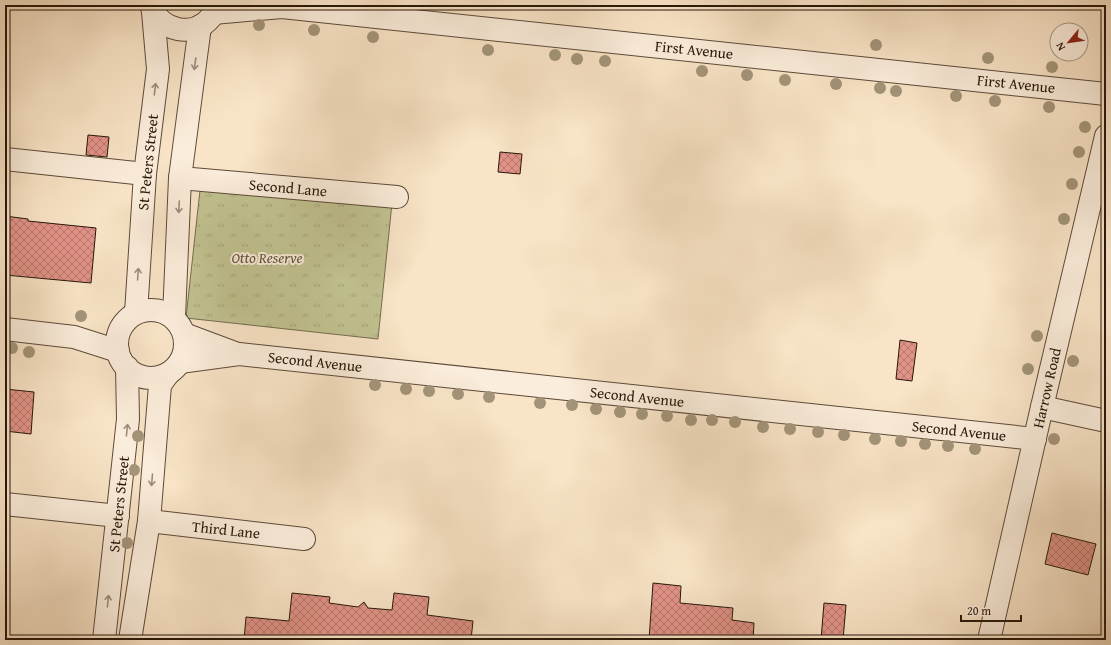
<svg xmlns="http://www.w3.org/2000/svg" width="1111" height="645" font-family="'Gentium Book Plus',serif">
<defs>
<pattern id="park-tufts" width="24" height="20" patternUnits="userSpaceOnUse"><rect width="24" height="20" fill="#c2c392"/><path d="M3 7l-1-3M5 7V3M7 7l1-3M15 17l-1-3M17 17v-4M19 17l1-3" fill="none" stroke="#a7a77d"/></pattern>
<pattern id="building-cross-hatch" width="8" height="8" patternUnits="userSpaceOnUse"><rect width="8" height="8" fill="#e29388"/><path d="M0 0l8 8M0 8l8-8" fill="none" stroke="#b7776d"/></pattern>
</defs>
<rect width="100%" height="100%" fill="#f9e4c7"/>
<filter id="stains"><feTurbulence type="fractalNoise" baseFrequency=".005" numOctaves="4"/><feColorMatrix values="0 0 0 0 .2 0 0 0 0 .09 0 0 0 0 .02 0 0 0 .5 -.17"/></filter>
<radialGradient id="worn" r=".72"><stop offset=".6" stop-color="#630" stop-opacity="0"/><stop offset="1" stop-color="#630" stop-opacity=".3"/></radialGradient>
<polygon fill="url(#park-tufts)" stroke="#746d4e" points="201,181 392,203 378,339 186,318"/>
<g fill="url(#building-cross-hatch)" stroke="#27170a">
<polygon points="88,135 109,137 107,157 86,155"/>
<polygon points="500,152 522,154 520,174 498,172"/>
<polygon points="5,216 28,219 28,221 96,228 91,283 5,275"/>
<polygon points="900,340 917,343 912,381 896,379"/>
<polygon points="5,389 34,392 31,434 5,431"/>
<polygon points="1052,533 1096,544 1088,575 1045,564"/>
<polygon points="653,583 681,586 680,603 733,608 732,620 754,623 753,640 649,640"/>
<polygon points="292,593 330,597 329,603 358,607 364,602 368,608 392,610 394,593 429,597 427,615 473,621 471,640 244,640 246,617 289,621"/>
<polygon points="824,603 846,605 843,640 821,640"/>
</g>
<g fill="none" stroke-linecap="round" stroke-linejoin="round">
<defs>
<g id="minor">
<path d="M151 5C159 31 194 39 211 17"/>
<polyline points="213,13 282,7 1106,94"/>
<polyline points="5,159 145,174"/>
<polyline points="180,178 397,197"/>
<circle cx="151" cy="344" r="34"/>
<polyline points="136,313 145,174 158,69 153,12"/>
<polyline points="174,317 180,178 200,26"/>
<polyline points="5,329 74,337 118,351"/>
<polyline points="184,334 235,353"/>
<polyline points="180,362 239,354 1035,439"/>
<polyline points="1042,407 1106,421"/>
<polyline points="5,504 118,516"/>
<polyline points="149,521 304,539"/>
<polyline points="104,640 128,419 127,367"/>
<polyline points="130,640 149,521 160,385 168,374"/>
<polyline points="989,640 1042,407 1106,136"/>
</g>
</defs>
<use href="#minor" stroke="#5c4a39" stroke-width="24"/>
<use href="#minor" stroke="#fbeddb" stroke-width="22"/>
</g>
<g fill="#a39479">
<circle cx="259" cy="25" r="6"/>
<circle cx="314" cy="30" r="6"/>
<circle cx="373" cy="37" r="6"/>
<circle cx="876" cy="45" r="6"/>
<circle cx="488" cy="50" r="6"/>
<circle cx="555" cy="55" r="6"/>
<circle cx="988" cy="58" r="6"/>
<circle cx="577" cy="59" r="6"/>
<circle cx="605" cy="61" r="6"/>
<circle cx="1052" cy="67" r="6"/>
<circle cx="702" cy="71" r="6"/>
<circle cx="747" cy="75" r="6"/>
<circle cx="785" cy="80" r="6"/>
<circle cx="836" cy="84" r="6"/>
<circle cx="880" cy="88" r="6"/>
<circle cx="896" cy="91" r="6"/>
<circle cx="956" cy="96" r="6"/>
<circle cx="995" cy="101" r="6"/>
<circle cx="1049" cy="107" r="6"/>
<circle cx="1085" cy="127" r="6"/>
<circle cx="1079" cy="152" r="6"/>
<circle cx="1072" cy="184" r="6"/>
<circle cx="1064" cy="219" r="6"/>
<circle cx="81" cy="316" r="6"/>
<circle cx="1037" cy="336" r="6"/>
<circle cx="12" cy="348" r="6"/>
<circle cx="29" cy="352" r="6"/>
<circle cx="1073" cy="361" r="6"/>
<circle cx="1028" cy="369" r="6"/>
<circle cx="375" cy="385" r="6"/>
<circle cx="406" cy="389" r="6"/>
<circle cx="429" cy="391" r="6"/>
<circle cx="458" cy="394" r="6"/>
<circle cx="489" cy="397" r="6"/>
<circle cx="540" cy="403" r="6"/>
<circle cx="572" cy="405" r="6"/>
<circle cx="596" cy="409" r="6"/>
<circle cx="620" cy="412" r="6"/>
<circle cx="642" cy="414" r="6"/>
<circle cx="667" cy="416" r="6"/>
<circle cx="691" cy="420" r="6"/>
<circle cx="712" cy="420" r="6"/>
<circle cx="735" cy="422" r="6"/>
<circle cx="763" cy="427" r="6"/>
<circle cx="790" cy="429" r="6"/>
<circle cx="818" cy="432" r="6"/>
<circle cx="844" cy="435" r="6"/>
<circle cx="138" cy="436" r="6"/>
<circle cx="875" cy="439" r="6"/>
<circle cx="1054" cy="439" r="6"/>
<circle cx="901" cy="441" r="6"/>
<circle cx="925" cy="444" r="6"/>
<circle cx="948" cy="446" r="6"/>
<circle cx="975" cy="449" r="6"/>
<circle cx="134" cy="470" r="6"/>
<circle cx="127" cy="543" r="6"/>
</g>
<defs><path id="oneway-shaft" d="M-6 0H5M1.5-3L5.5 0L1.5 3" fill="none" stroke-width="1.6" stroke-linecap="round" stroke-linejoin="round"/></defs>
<g stroke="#9c8d7d">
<use href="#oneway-shaft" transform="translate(195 64) rotate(98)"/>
<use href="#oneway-shaft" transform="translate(155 89) rotate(-83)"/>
<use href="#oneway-shaft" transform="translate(179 207) rotate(93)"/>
<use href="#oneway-shaft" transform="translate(138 274) rotate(-86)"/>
<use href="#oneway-shaft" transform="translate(127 430) rotate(-84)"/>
<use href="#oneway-shaft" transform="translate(152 480) rotate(95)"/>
<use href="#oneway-shaft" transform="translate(108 601) rotate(-84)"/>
</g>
<g text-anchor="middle" stroke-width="4" stroke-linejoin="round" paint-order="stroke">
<g font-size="15" fill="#27170a" stroke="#fbeddb">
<text transform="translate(694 50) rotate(6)" y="5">First Avenue</text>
<text transform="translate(1016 84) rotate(6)" y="5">First Avenue</text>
<text transform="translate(148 162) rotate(-84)" y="5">St Peters Street</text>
<text transform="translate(288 188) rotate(5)" y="5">Second Lane</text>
<text transform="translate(315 362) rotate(6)" y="5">Second Avenue</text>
<text transform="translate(1047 388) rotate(-77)" y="5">Harrow Road</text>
<text transform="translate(637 397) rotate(6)" y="5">Second Avenue</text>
<text transform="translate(959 431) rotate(6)" y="5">Second Avenue</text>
<text transform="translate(119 504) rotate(-84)" y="5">St Peters Street</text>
<text transform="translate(226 530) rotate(6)" y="5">Third Lane</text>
</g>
<g font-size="15" font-style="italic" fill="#5d533a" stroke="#fbeddb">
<text x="267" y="263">Otto Reserve</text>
</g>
</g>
<rect width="1111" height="645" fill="none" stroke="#f9e4c7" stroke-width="20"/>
<rect x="6" y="6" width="1099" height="633" fill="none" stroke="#27170a" stroke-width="2"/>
<rect x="10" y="10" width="1091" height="625" fill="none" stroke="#27170a"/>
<g transform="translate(1069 42) rotate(241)"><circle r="19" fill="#fbeddb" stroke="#a69787"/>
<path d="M0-3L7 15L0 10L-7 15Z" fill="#8f2418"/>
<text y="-6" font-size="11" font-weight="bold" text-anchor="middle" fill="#27170a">N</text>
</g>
<path d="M961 615v6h60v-6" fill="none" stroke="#27170a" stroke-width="2"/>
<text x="967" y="615" font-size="12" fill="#27170a" stroke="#fbeddb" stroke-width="3" paint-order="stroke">20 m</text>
<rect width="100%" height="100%" filter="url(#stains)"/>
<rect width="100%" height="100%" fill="url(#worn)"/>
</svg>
